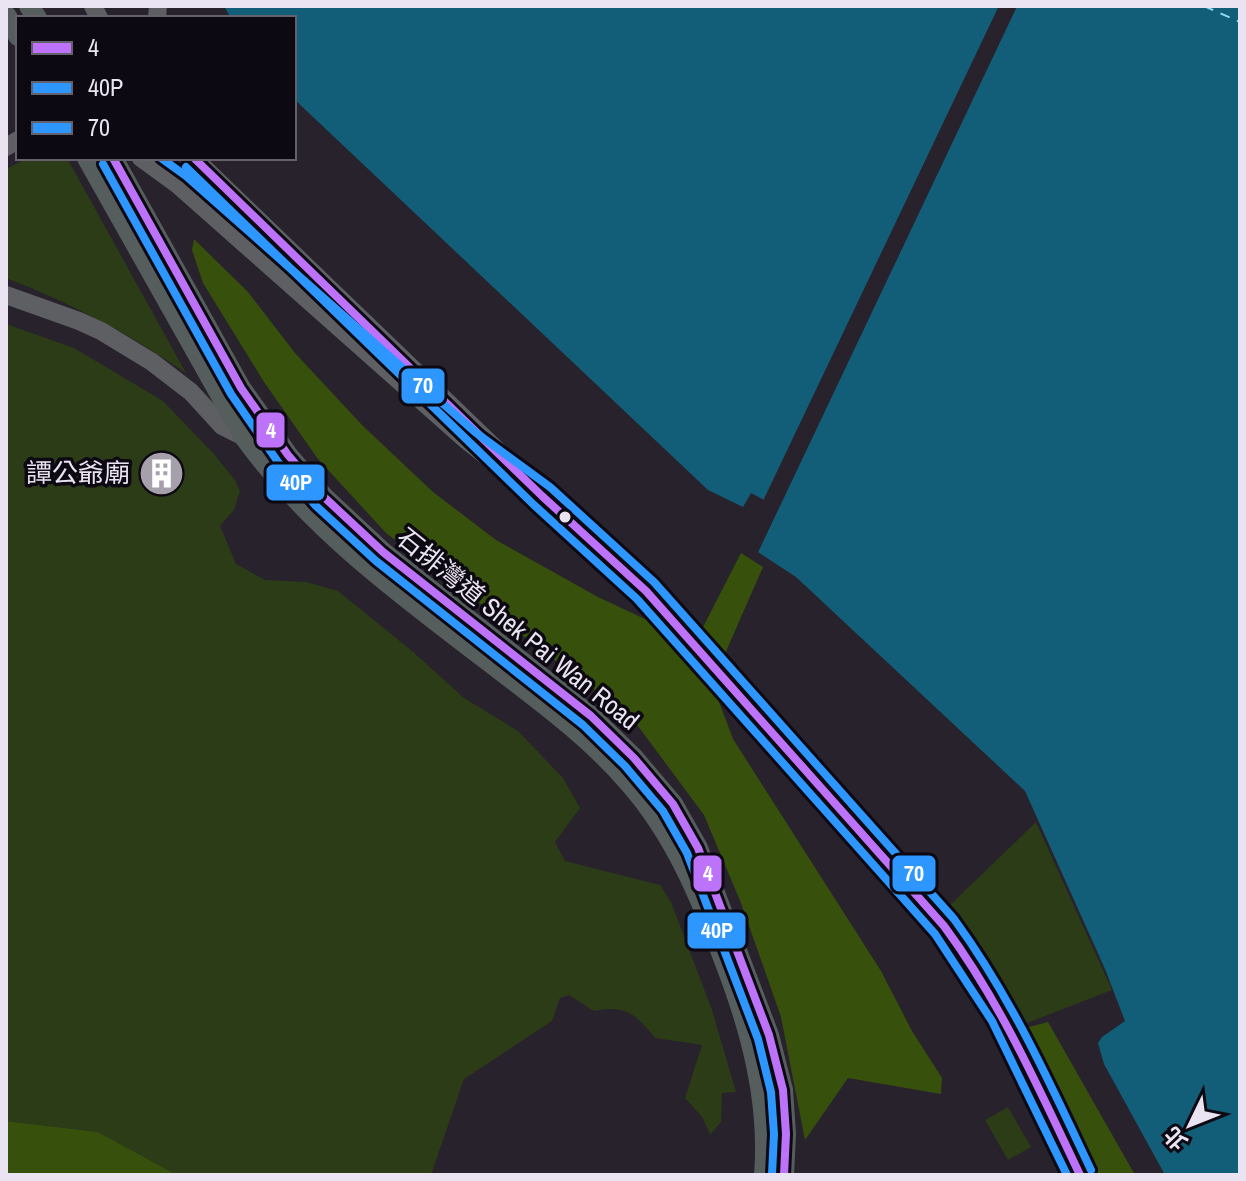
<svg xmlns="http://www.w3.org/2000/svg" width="1246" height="1181" font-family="'Archivo Narrow','Noto Sans TC',sans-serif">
<rect width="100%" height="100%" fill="#27222c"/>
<g fill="#2c3c16">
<path d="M28 158H67L186 373C126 332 73 304 6 278V169Z"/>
<path d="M6 324 74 348 163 401 213 453 235 480 240 491 234 510 220 526 236 564 265 580 306 582 338 591 412 651 464 698 518 731 563 778 580 808 555 842 565 861 660 885 671 902 712 1010 736 1092 722 1093 721 1122 710 1135 703 1118 685 1098 702 1045 655 1038C635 1013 625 1005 594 1011L569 995 560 998 552 1021 464 1079 431 1175H177L98 1132 6 1121Z"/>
<polygon points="1036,822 1112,990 1022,1025 1001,980 948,907"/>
<polygon points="1008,1107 1031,1147 1008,1160 985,1120"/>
</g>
<g fill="#37510d">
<polygon points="194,239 248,292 295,353 362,425 433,492 496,540 598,597 649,621 684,657 716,694 733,739 881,971 912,1031 942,1078 941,1094 848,1078 805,1140 781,1017 741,903 704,815 632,718 386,533 318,459 264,382 203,283 192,250"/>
<polygon points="741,553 763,567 724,656 701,631"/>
<polygon points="1048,1022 1135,1175 1096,1175 1025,1028"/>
<polygon points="6,1121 98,1132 177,1175 6,1175"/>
</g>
<g fill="#125e78">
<polygon points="224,6 999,6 764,500 751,493 743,507 708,490 294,99 294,18 231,18"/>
<polygon points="1017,6 1240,6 1240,1175 1165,1175 1104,1064 1098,1043 1102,1037 1125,1021 1105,969 1025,791 796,577 758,552"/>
</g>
<g fill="#27222c">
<polygon points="999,6 1003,6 768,502 762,503"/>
<polygon points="1013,6 1017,6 758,552 754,551"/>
</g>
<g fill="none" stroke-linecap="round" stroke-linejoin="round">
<polyline stroke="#91d8f6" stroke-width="2" stroke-dasharray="10 8" stroke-linecap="butt" points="1204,6 1240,22"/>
<g stroke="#5d5f63" stroke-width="18">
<polyline points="93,6 99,18"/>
<polyline points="157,18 158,6"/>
<polyline points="6,147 18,140"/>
<polyline points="141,158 178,185 467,441 500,467"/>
<path d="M194 158 493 446 542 496 646 591 722 679 944 926C1005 1003 1038 1087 1080 1175"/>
<polyline points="6,295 79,321 101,331 152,362 191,392 222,426 244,437"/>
</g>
<g stroke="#565d5d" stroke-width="20">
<polyline points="29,6 37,18"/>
<polyline points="6,15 18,36"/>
<path d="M87 158 244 437C310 528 400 594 488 661 537 699 588 735 629 783 675 835 701 899 725 963 751 1031 770 1102 764 1175"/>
<polyline points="113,158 241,388 288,455 324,497 383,552 591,716 634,758 673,804 698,848 769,1035 783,1090 786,1134 784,1175"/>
</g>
<defs>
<g id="bus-1">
<polyline points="113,158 241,388 288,455 324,497 383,552 591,716 634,758 673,804 698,848 769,1035 783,1090 786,1134 784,1175"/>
<path d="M194 158 542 496 646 591 944 926C1001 1003 1039 1089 1080 1175"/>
</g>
<g id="bus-2">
<polyline points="103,164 231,394 278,462 315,505 376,561 583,725 625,766 663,811 687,853 758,1039 771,1092 774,1134 772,1174"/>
<polyline points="186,167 534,505 637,599 935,934 992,1021 1067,1175"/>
</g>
<path id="bus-3" d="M161 158 186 176 475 432 550 487 654 582 954 919C1011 997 1050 1083 1091 1170"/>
</defs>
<use href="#bus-1" stroke="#0d0912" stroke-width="14"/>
<use href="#bus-2" stroke="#0d0912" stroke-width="14"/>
<use href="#bus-3" stroke="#0d0912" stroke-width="14"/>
<use href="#bus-1" stroke="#bc73fa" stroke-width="8"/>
<use href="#bus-2" stroke="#2d96ff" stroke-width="8"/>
<use href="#bus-3" stroke="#2d96ff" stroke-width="8"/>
</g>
<defs>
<symbol id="building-disc" viewBox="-11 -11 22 22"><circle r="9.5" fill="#a6a0ad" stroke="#0d0912"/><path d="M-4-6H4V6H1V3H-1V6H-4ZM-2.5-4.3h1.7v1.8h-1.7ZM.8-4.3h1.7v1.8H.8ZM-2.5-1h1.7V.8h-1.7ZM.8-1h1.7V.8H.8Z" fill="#fff"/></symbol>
</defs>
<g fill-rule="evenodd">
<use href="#building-disc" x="136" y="448" width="51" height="51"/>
</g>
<circle fill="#eae4f2" stroke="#0d0912" stroke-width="3" cx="565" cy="517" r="7"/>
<g text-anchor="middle" stroke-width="7" stroke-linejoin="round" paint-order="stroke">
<g font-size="26" fill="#eae4f2" stroke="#0d0912" text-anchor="end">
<text x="130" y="482">譚公爺廟</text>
</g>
<g font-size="26" fill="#eae4f2" stroke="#0d0912">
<text transform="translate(518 629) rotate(39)" y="9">石排灣道 Shek Pai Wan Road</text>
</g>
</g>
<g stroke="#0d0912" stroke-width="3">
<rect x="400" y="367" width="46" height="38" rx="8" fill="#2d96ff"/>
<rect x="255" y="411" width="31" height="38" rx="8" fill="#bc73fa"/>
<rect x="265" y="463" width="61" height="39" rx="8" fill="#2d96ff"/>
<rect x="692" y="854" width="31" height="39" rx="8" fill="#bc73fa"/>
<rect x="891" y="854" width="46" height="39" rx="8" fill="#2d96ff"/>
<rect x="686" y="911" width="61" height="39" rx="8" fill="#2d96ff"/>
</g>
<g font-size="22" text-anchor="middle" font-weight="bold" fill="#fff">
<text x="423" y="393">70</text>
<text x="271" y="438">4</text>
<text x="296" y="490">40P</text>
<text x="708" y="881">4</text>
<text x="914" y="881">70</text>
<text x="717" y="938">40P</text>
</g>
<rect width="1246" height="1181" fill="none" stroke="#eae4f2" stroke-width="16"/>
<rect x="16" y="16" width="280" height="144" fill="#0d0912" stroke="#65616c" stroke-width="2"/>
<rect x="32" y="42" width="40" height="12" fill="#bc73fa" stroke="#65616c" stroke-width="2"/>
<text x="88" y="56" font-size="24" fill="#eae4f2">4</text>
<rect x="32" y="82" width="40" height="12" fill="#2d96ff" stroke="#65616c" stroke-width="2"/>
<text x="88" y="96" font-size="24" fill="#eae4f2">40P</text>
<rect x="32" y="122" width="40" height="12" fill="#2d96ff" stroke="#65616c" stroke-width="2"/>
<text x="88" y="136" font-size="24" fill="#eae4f2">70</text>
<g transform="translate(1190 1125) rotate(227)" stroke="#0d0912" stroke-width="6" paint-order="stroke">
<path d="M0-6L14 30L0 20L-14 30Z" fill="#eae4f2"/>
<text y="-12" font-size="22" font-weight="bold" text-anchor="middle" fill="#eae4f2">北</text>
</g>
</svg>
